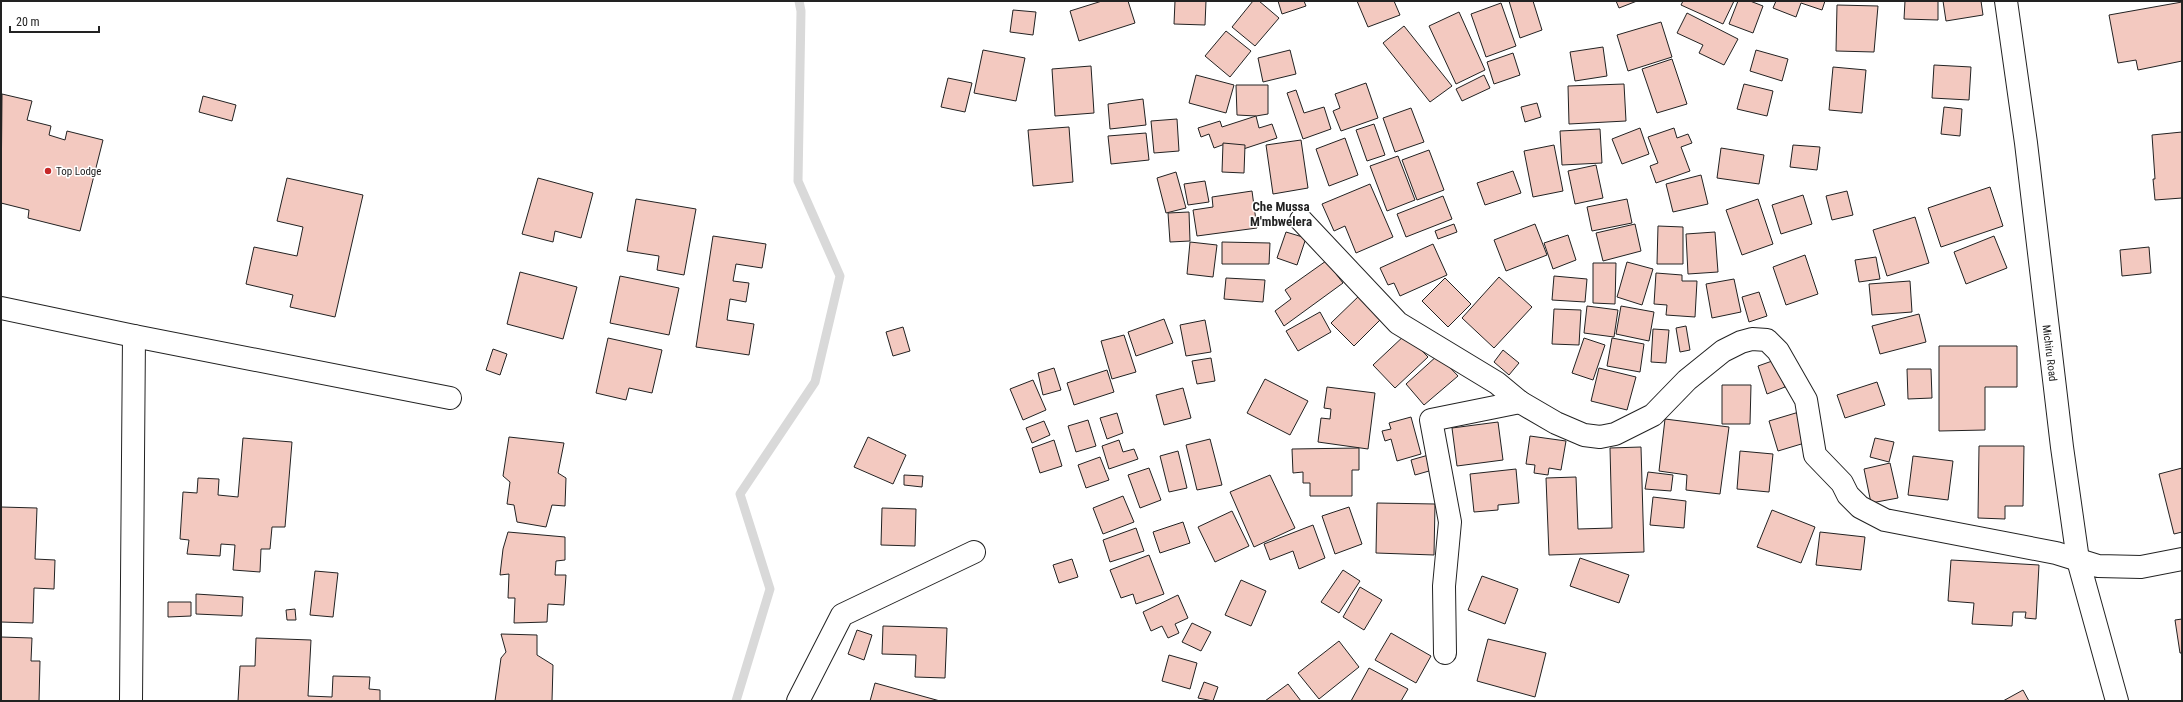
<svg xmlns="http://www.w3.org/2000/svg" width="2183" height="702" font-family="'Roboto Condensed',sans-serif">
<rect width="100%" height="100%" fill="#fff"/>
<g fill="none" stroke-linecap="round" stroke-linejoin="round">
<polyline stroke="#d9d9d9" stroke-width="9" points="736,701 770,589 740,494 815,382 840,276 798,181 801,11 799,1"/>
</g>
<g fill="#f3c9c0" stroke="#222">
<polygon points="1102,1 1128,1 1135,23 1079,41 1070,11"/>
<polygon points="1175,1 1206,1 1205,25 1174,24"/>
<polygon points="1253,1 1259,1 1279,18 1255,46 1232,27"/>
<polygon points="1278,1 1304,1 1306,6 1282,14"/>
<polygon points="1357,1 1394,1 1400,15 1368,27"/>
<polygon points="1509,1 1533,1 1542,30 1520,38"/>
<polygon points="1616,1 1637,1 1619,8"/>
<polygon points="1683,1 1734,1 1723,24 1681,5"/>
<polygon points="1738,1 1750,1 1763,6 1753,33 1729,24"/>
<polygon points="1776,1 1825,1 1822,10 1801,3 1796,17 1773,8"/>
<polygon points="1905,1 1938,1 1938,20 1904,19"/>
<polygon points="1943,1 1981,1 1983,15 1946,21"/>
<polygon points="2182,2 2182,61 2138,70 2136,60 2118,63 2109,15"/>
<polygon points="1501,3 1516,46 1486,57 1471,14"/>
<polygon points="1837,5 1878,6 1874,52 1836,51"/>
<polygon points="1013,10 1036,12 1033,35 1010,32"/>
<polygon points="1459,12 1485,70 1456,84 1429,26"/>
<polygon points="1687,13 1738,39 1724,65 1699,53 1703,45 1677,33"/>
<polygon points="1661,22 1672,57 1628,71 1617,35"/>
<polygon points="1404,26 1452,86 1430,102 1383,43"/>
<polygon points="1226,31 1251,51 1230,77 1205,56"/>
<polygon points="1603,47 1607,76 1575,81 1570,52"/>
<polygon points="983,50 1025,58 1016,101 974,93"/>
<polygon points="1290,50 1296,74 1263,82 1258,58"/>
<polygon points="1756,50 1788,59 1782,81 1750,71"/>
<polygon points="1513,53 1520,75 1494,84 1487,62"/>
<polygon points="1672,59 1687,104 1657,113 1642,69"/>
<polygon points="1934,65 1971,67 1969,100 1932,98"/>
<polygon points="1091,66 1094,113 1055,116 1052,69"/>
<polygon points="1833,67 1866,70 1862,113 1829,110"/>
<polygon points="1196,75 1234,85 1226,113 1189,103"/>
<polygon points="1484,75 1490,88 1462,101 1456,89"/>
<polygon points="948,78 972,83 965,112 941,107"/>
<polygon points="1366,83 1378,118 1341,131 1333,111 1340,108 1335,94"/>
<polygon points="1624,84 1626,121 1569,124 1568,86"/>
<polygon points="1744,84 1773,91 1767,116 1737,109"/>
<polygon points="1236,85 1268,85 1268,114 1256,116 1237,115"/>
<polygon points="1296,90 1304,113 1324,107 1331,129 1303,139 1287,93"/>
<polygon points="2,94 32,101 27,120 51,126 49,135 65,140 67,131 103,140 80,231 28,218 29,210 1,203"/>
<polygon points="203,96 236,105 232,121 199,112"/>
<polygon points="1143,99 1146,125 1110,129 1108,104"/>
<polygon points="1537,103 1541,117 1525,122 1521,107"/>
<polygon points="1944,107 1962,109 1960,136 1941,134"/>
<polygon points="1411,108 1424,142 1395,152 1383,118"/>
<polygon points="1256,116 1259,128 1272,124 1277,138 1228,154 1225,144 1214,148 1209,134 1201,137 1198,128 1220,121 1222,127"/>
<polygon points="1177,119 1179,151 1154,153 1151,121"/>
<polygon points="1374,124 1385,155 1367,161 1356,130"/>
<polygon points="1069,127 1073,182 1033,186 1028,130"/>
<polygon points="1640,128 1649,154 1622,164 1612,139"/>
<polygon points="1674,128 1677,138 1688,134 1692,143 1681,147 1690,171 1656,183 1650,166 1658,163 1648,137"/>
<polygon points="1600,129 1602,163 1562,165 1560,131"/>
<polygon points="2182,132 2182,198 2155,200 2153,179 2155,179 2152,135"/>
<polygon points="1146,133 1149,160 1111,164 1108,136"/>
<polygon points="1345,138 1358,175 1329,186 1316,149"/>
<polygon points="1301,140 1308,188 1273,194 1266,145"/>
<polygon points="1223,143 1245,145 1244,173 1222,172"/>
<polygon points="1554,145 1563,191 1533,197 1524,151"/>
<polygon points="1793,145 1820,147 1817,170 1790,167"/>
<polygon points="1721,148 1764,155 1759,184 1717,178"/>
<polygon points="1429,150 1444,190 1417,200 1402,160"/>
<polygon points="1398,156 1415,200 1387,211 1370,166"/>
<polygon points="1596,165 1603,198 1575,204 1568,171"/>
<polygon points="1513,171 1521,193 1485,205 1477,183"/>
<polygon points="1176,172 1186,208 1166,213 1157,178"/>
<polygon points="1701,175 1708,204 1673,212 1666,184"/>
<polygon points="287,178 363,195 335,317 290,307 293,295 246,284 254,247 297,256 303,227 277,221"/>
<polygon points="538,178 593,193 581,238 555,231 553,242 522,234"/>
<polygon points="1205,181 1209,202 1188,205 1184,184"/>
<polygon points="1370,184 1393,237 1356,253 1345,226 1334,231 1322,204"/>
<polygon points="1990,187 2003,226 1941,247 1928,208"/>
<polygon points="1252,191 1257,228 1197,236 1193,210 1213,207 1212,197"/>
<polygon points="1847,191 1853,215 1832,220 1826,196"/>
<polygon points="1803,195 1812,224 1781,234 1772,205"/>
<polygon points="1443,196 1452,219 1406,237 1397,214"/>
<polygon points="636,199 696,209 684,275 657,270 659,256 627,251"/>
<polygon points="1627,199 1632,223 1592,231 1587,207"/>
<polygon points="1758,199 1773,244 1742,255 1726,210"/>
<polygon points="1189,212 1190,241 1170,242 1168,213"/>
<polygon points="1915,217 1929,263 1887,276 1873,230"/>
<polygon points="1454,224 1457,232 1438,239 1435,231"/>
<polygon points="1535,224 1547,255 1506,271 1494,240"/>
<polygon points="1635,224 1641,251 1603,261 1596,233"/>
<polygon points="1658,226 1683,227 1683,264 1657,264"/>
<polygon points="1286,232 1306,238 1297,265 1277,258"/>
<polygon points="1715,232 1718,272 1688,274 1686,234"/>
<polygon points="1568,235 1576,260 1553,269 1544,243"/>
<polygon points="713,236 766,244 762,268 736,264 733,281 749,283 746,302 730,299 727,320 754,324 749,355 696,347"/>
<polygon points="1994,236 2007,268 1966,284 1954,252"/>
<polygon points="1190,242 1217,245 1213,277 1187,274"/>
<polygon points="1222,242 1270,243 1269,264 1222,264"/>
<polygon points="1433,244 1447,275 1400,296 1394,283 1388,285 1380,268"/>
<polygon points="2149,247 2151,273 2122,276 2120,250"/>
<polygon points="1805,255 1818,294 1786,305 1773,267"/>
<polygon points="1876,257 1880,279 1859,282 1855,260"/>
<polygon points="1326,261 1343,283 1284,326 1275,311 1291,299 1285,290"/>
<polygon points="1627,262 1653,269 1642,305 1617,297"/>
<polygon points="1593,263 1616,263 1615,304 1593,303"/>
<polygon points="520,272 577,287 563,339 507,324"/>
<polygon points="1656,273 1682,275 1682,281 1697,281 1695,317 1666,315 1667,305 1654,304"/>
<polygon points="620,276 679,288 669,335 610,323"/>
<polygon points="1554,276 1587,279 1585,302 1552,300"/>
<polygon points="1499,277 1532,307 1494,348 1462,318"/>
<polygon points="1226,278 1265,280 1263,302 1224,299"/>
<polygon points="1445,278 1471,304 1448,327 1422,301"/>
<polygon points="1734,279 1741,312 1712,318 1706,284"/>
<polygon points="1910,281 1912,312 1872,315 1869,284"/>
<polygon points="1759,292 1767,316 1749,322 1742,297"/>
<polygon points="1361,294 1383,317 1354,346 1331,323"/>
<polygon points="1587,306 1618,310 1614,337 1584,333"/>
<polygon points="1621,306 1654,312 1649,341 1616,334"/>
<polygon points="1554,309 1581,310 1579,345 1552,344"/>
<polygon points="1320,312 1331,332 1298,351 1286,331"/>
<polygon points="1919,314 1926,342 1880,354 1872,326"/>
<polygon points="1164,319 1173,343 1136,356 1128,332"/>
<polygon points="1205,320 1211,352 1186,356 1180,325"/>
<polygon points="1686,326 1690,350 1680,352 1676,328"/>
<polygon points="903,327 910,351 893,356 886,332"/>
<polygon points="1653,329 1669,330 1666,363 1651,362"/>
<polygon points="1406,334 1428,357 1395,388 1373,365"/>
<polygon points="1124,335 1136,372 1112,379 1101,341"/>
<polygon points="608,338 662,350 652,393 629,388 626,400 596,393"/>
<polygon points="1584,338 1605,345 1593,380 1572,373"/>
<polygon points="1612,338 1644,344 1640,372 1607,366"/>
<polygon points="1939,346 2017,346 2017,387 1985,387 1985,430 1939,431"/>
<polygon points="493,349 507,354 500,375 486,370"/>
<polygon points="1503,350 1519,363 1509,375 1494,362"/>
<polygon points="1438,355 1458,376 1424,405 1406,384"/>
<polygon points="1211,358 1215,381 1197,384 1192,361"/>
<polygon points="1775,360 1785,387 1767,394 1758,366"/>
<polygon points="1054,368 1061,390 1043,395 1038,373"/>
<polygon points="1599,368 1636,377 1627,410 1591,401"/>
<polygon points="1907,369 1931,369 1932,398 1908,399"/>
<polygon points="1107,370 1114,392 1074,405 1067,383"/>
<polygon points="1265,379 1308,401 1290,435 1247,413"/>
<polygon points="1033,380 1046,410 1023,420 1010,389"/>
<polygon points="1877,382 1885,405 1845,418 1837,395"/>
<polygon points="1722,385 1751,385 1750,424 1722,424"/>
<polygon points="1327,387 1375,393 1368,449 1318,442 1321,418 1330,419 1331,409 1324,408"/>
<polygon points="1183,388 1191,418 1164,425 1156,395"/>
<polygon points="1799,412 1808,442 1778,451 1769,421"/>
<polygon points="1117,413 1123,433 1107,439 1100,418"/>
<polygon points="1411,417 1421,454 1397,461 1391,439 1385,441 1382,431 1391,429 1389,423"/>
<polygon points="1665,419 1729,427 1720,494 1686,490 1687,475 1659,471"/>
<polygon points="1088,420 1096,446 1076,452 1068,426"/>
<polygon points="1044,421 1050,435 1032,443 1026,428"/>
<polygon points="1498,422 1503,460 1457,466 1452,428"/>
<polygon points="1530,436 1566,441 1561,470 1549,468 1548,475 1534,473 1535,465 1526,464"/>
<polygon points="509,437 564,443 558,473 566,478 565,506 552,505 546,527 517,522 514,505 507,504 510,482 503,476"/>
<polygon points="868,437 906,455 893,484 854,467"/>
<polygon points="243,438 292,442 285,527 272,527 270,549 261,549 260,572 233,570 235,545 221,544 220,556 187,554 189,540 180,539 183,492 197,493 198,478 219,479 218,495 238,497"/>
<polygon points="1875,438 1894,442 1889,462 1870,457"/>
<polygon points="1210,439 1222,485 1197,490 1186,445"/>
<polygon points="1054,440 1062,466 1040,473 1032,448"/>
<polygon points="1119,440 1123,452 1134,449 1138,459 1109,469 1102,446"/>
<polygon points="1979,446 2024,446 2023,506 2005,506 2005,519 1978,518"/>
<polygon points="1641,447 1644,552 1549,555 1546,478 1576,477 1578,529 1612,528 1610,448"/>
<polygon points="1359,448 1359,470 1352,470 1352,496 1310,496 1310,483 1303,483 1303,472 1293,473 1292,449"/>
<polygon points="1178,451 1187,488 1169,492 1160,456"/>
<polygon points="1740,451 1773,454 1769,492 1737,489"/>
<polygon points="1432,454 1436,469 1415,475 1411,460"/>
<polygon points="1913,456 1953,461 1948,500 1908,495"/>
<polygon points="1100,457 1109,480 1086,488 1078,465"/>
<polygon points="1890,463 1898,498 1871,503 1864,469"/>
<polygon points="1149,468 1161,500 1140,508 1128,475"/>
<polygon points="2182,468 2182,532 2174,534 2159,474"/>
<polygon points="1516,469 1519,503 1498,505 1498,510 1474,512 1470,474"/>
<polygon points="1648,472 1673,475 1671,491 1645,489"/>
<polygon points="904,475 923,476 922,487 904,485"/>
<polygon points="1270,475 1295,528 1254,547 1230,492"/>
<polygon points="1123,496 1134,522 1103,534 1093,508"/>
<polygon points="1653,497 1686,501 1684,528 1650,525"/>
<polygon points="1377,503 1435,504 1434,555 1376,553"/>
<polygon points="1,507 37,508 35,559 55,560 54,589 34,588 33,623 1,622"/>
<polygon points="1349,507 1362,544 1335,554 1322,516"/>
<polygon points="882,508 916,509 915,546 881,545"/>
<polygon points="1772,510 1815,527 1801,563 1757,547"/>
<polygon points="1232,511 1249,546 1215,562 1198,527"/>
<polygon points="1183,522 1190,543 1160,553 1153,532"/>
<polygon points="1313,525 1325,558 1299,569 1293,551 1270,560 1264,544"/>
<polygon points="1136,528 1144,551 1110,562 1103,540"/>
<polygon points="508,532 565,537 565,560 556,561 555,575 566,575 564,605 548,604 547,622 514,623 515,598 508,598 509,574 500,575 503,549"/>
<polygon points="1820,532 1865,537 1861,570 1816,565"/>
<polygon points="1149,555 1164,594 1136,604 1133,594 1121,598 1110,570"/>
<polygon points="1580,558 1629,575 1619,603 1570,586"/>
<polygon points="1072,559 1078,577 1059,583 1053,565"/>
<polygon points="1951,560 2039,565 2036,619 2025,618 2026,612 2013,612 2012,626 1972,624 1974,603 1948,601"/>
<polygon points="1343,570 1360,581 1339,613 1321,602"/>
<polygon points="315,571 338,573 333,617 310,615"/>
<polygon points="1482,576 1518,589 1505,624 1468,610"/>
<polygon points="1241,580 1266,591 1251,626 1225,615"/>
<polygon points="1360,587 1382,600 1364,630 1343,617"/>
<polygon points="196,594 243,597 242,616 196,614"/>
<polygon points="1178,595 1188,618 1175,624 1179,633 1168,638 1162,626 1151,631 1143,612"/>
<polygon points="168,602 191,602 191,616 168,617"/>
<polygon points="295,609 296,620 287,620 286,610"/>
<polygon points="2182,619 2182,653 2180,653 2175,620"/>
<polygon points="1192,623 1211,632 1201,651 1182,642"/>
<polygon points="883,626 947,628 945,678 915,677 916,655 882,654"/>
<polygon points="857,630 872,635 864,660 848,654"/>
<polygon points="1391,633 1431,656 1416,683 1375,660"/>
<polygon points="501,634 537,635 537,655 553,665 552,701 495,701 501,658 506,652"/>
<polygon points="1,637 32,638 31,661 40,661 39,701 1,701"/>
<polygon points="256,638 311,640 308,696 332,697 333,676 370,677 369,689 380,690 380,701 238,701 240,666 255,666"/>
<polygon points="1488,639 1546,653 1535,697 1477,681"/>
<polygon points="1339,641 1359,667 1319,699 1298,673"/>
<polygon points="1169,655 1197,663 1190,689 1162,681"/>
<polygon points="1369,668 1408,689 1401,701 1351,701"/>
<polygon points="1204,682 1218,687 1213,701 1198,698"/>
<polygon points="875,683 940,701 870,701"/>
<polygon points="1288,684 1301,701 1265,701"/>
<polygon points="2023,690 2029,701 2003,701"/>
</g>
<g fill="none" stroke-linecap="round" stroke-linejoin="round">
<defs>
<g id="street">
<polyline points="1301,220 1398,323 1497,383 1520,402 1556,423 1584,435 1600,437 1615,434 1653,415 1687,380 1723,351 1741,342 1752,339 1767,340 1778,351 1806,400 1815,455 1842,483 1848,495 1860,507 1885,520 2056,553 2098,566 2141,567 2182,559"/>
<polyline points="1,308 134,336 450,398"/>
<polyline points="1445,653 1444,586 1450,522 1431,420 1520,402"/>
<polyline points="131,701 134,336"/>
<polyline points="798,701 842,615 974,552"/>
</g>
<polyline id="secondary" points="2006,1 2026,143 2062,447 2078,560 2117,701"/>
</defs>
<use href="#street" stroke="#222" stroke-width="24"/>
<use href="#secondary" stroke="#222" stroke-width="24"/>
<use href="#street" stroke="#fff" stroke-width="22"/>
<use href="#secondary" stroke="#fff" stroke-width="22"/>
</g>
<circle fill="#c62828" stroke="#fff" stroke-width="1.5" cx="48" cy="171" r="4"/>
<g text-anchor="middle" stroke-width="3" stroke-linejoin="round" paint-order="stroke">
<g font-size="11" fill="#222" stroke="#fff" text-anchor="start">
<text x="56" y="175">Top Lodge</text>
</g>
<g font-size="11" fill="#222" stroke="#fff">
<text transform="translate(2050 353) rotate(83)" y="4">Michiru Road</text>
</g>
<g font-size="13" font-weight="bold" fill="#222" stroke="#fff">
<text x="1281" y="211">Che Mussa<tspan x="1281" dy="15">M'mbwelera</tspan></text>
</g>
</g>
<rect width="2183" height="702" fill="none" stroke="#222222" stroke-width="4"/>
<path d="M10 26v6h89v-6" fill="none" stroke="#222222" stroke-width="2"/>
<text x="16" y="26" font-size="12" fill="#222222" stroke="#ffffff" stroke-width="3" paint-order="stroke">20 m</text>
</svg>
